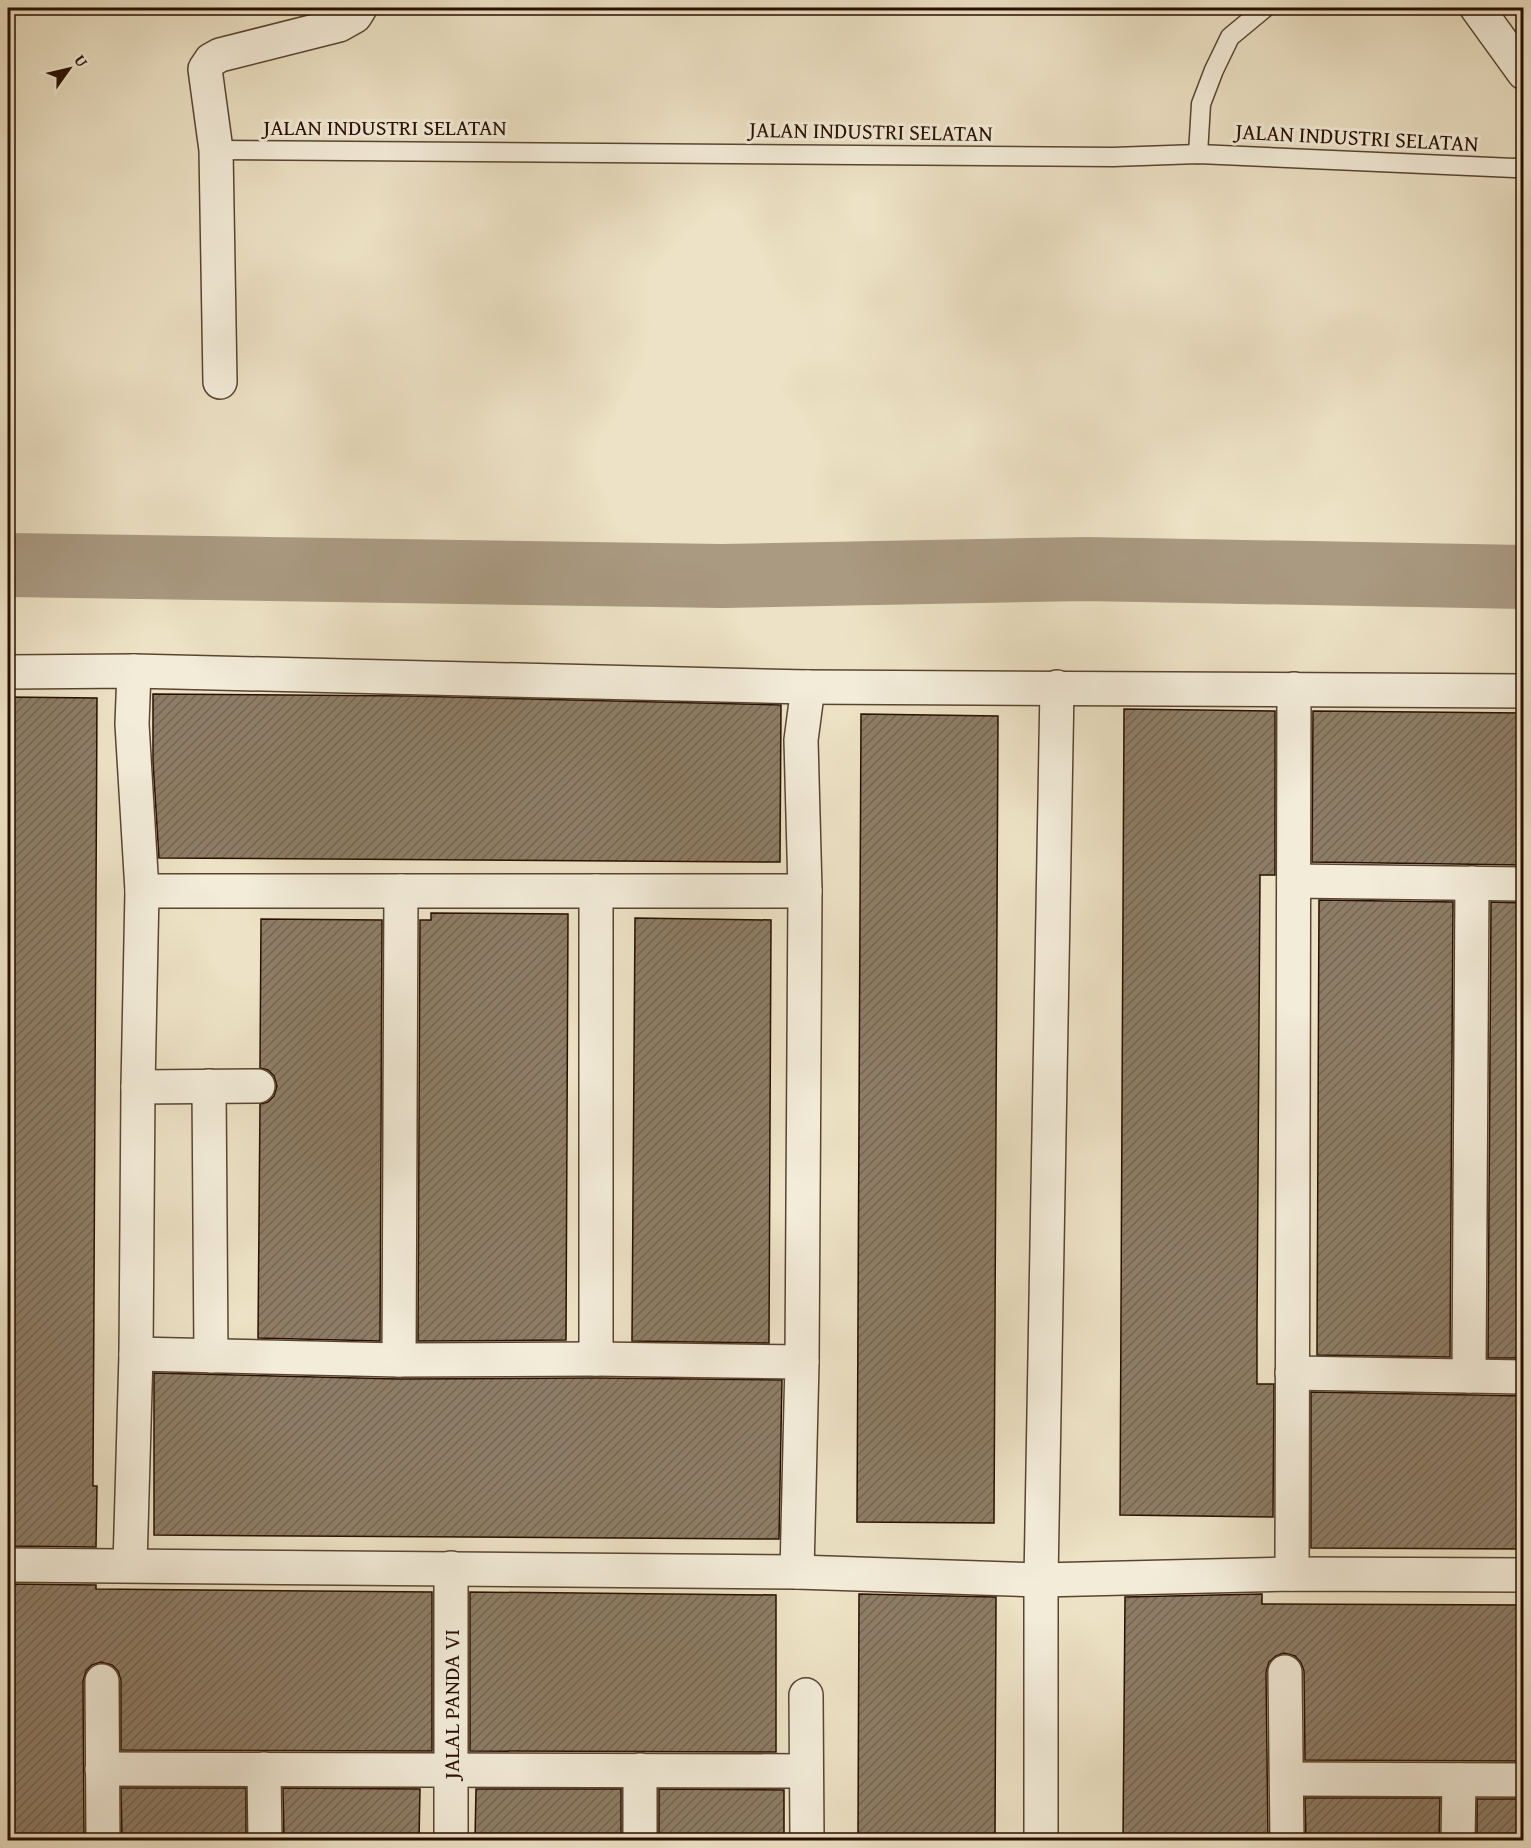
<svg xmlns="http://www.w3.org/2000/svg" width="1531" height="1848" font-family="'Gentium Book Plus',serif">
<defs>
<pattern id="building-hatch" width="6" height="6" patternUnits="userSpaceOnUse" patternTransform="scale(1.5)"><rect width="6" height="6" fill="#8e7d66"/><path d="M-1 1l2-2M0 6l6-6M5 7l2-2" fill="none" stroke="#746552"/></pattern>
</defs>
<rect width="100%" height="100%" fill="#ede2c5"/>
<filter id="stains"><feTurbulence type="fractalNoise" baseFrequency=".00333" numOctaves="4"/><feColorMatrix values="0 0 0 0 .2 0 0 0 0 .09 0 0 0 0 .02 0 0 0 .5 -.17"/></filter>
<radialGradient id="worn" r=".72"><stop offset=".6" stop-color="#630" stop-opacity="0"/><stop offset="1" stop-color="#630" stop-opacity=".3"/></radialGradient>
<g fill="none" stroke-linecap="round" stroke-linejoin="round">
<polyline stroke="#aa9a82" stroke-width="64" points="8,565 722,576 1086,569 1524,577"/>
</g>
<g fill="url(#building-hatch)" stroke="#280f00" stroke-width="1.5">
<polygon points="153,694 409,696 781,705 780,862 159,858 153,762"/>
<polygon points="8,697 97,698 93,1486 97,1486 96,1547 8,1546"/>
<polygon points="1124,709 1275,711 1275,875 1260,875 1257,1326 1257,1384 1274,1384 1273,1517 1120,1515"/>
<polygon points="1313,711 1524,713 1524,865 1312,862"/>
<polygon points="861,714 998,716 994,1523 857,1522"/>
<polygon points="1319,900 1453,902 1450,1357 1317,1355"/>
<polygon points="1491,902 1524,903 1524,1358 1488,1358"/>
<polygon points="431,913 568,914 566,1340 418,1341 420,920 431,920"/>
<polygon points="635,918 771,920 769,1343 632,1341"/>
<polygon points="261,919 382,920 380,1341 258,1338 260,1104 268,1102 274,1096 277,1086 274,1076 268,1070 260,1068"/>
<polygon points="154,1373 399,1379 596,1378 782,1380 779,1539 154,1535"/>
<polygon points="1311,1392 1524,1396 1524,1549 1311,1548"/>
<polygon points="8,1584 96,1585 96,1589 432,1592 432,1751 121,1750 121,1680 118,1671 112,1665 101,1662 92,1665 86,1671 83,1681 84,1840 8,1840"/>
<polygon points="470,1592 776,1595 776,1752 470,1751"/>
<polygon points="859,1594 996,1597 995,1840 858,1840"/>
<polygon points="1262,1594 1262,1604 1524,1605 1524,1761 1305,1760 1304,1671 1301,1663 1295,1656 1284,1653 1276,1656 1269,1662 1266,1672 1268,1840 1123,1840 1125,1597"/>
<polygon points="121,1788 246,1788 246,1840 122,1840"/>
<polygon points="283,1788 420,1789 419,1840 284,1840"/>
<polygon points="476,1789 621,1789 621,1840 475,1840"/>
<polygon points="659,1789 784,1790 784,1840 659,1840"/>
<polygon points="1305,1798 1440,1798 1439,1840 1306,1840"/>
<rect x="1477" y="1799" width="47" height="41"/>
</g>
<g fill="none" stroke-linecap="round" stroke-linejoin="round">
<defs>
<g id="lane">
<polyline points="216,150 1113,157 1198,154 1514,168 1524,166"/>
<polyline points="1198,154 1201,104 1214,70 1230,37 1265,8"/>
</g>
<g id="street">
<polyline points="1477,8 1524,73"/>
<polyline points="220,382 216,150 205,69 211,60 220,55 339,25 355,16 360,8"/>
<polyline points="8,672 134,671 808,687 1524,691"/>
<polyline points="1294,881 1524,884"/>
<polyline points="142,891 805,891"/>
<polyline points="596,891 596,1359"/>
<polyline points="209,1086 211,1356"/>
<polyline points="138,1087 258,1086"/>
<polyline points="136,1354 399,1360 596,1359 802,1362"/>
<polyline points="399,1360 401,891"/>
<polyline points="1292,1373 1524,1377"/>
<polyline points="1469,1376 1472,883"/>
<polyline points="8,1565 797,1572 1041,1580 1292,1574 1524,1575"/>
<polyline points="130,1565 136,1354 138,1087 142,891 132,724 134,671"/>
<polyline points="797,1572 802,1362 805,891 801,740 808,687"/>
<polyline points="1292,1574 1294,689"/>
<polyline points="1285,1672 1287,1840"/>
<polyline points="102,1681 103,1840"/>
<polyline points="806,1695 807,1840"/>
<polyline points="102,1769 806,1771"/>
<polyline points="264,1769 265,1840"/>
<polyline points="1287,1779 1524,1780"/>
<polyline points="451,1840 451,1568"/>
<polyline points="640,1840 640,1770"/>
<polyline points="1041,1840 1041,1580 1057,687"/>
<polyline points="1458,1840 1459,1780"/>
</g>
</defs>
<use href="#lane" stroke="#594431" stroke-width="21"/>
<use href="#street" stroke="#594431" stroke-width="36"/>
<use href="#lane" stroke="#f3ecd9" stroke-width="18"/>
<use href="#street" stroke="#f3ecd9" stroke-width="33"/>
</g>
<g text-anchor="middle" stroke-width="6" stroke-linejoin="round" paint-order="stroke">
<g font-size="22" fill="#280f00" stroke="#f3ecd9">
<text x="385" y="135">JALAN INDUSTRI SELATAN</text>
<text transform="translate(871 131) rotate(1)" y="8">JALAN INDUSTRI SELATAN</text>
<text transform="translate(1357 137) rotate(3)" y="8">JALAN INDUSTRI SELATAN</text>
<text transform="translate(451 1704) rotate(-90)" y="8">JALAL PANDA VI</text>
</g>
</g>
<rect width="1531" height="1848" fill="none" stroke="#ede2c5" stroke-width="30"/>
<rect x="9" y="9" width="1513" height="1830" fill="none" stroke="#280f00" stroke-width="3"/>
<rect x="15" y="15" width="1501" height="1818" fill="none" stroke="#280f00" stroke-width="1.5"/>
<g transform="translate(69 69) rotate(56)" stroke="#f3ecd9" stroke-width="4.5" paint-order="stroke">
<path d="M0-4.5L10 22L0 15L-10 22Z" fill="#280f00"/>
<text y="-9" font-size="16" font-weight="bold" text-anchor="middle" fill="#280f00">U</text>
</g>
<rect width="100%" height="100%" filter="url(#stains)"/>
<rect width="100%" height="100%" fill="url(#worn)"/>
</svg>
